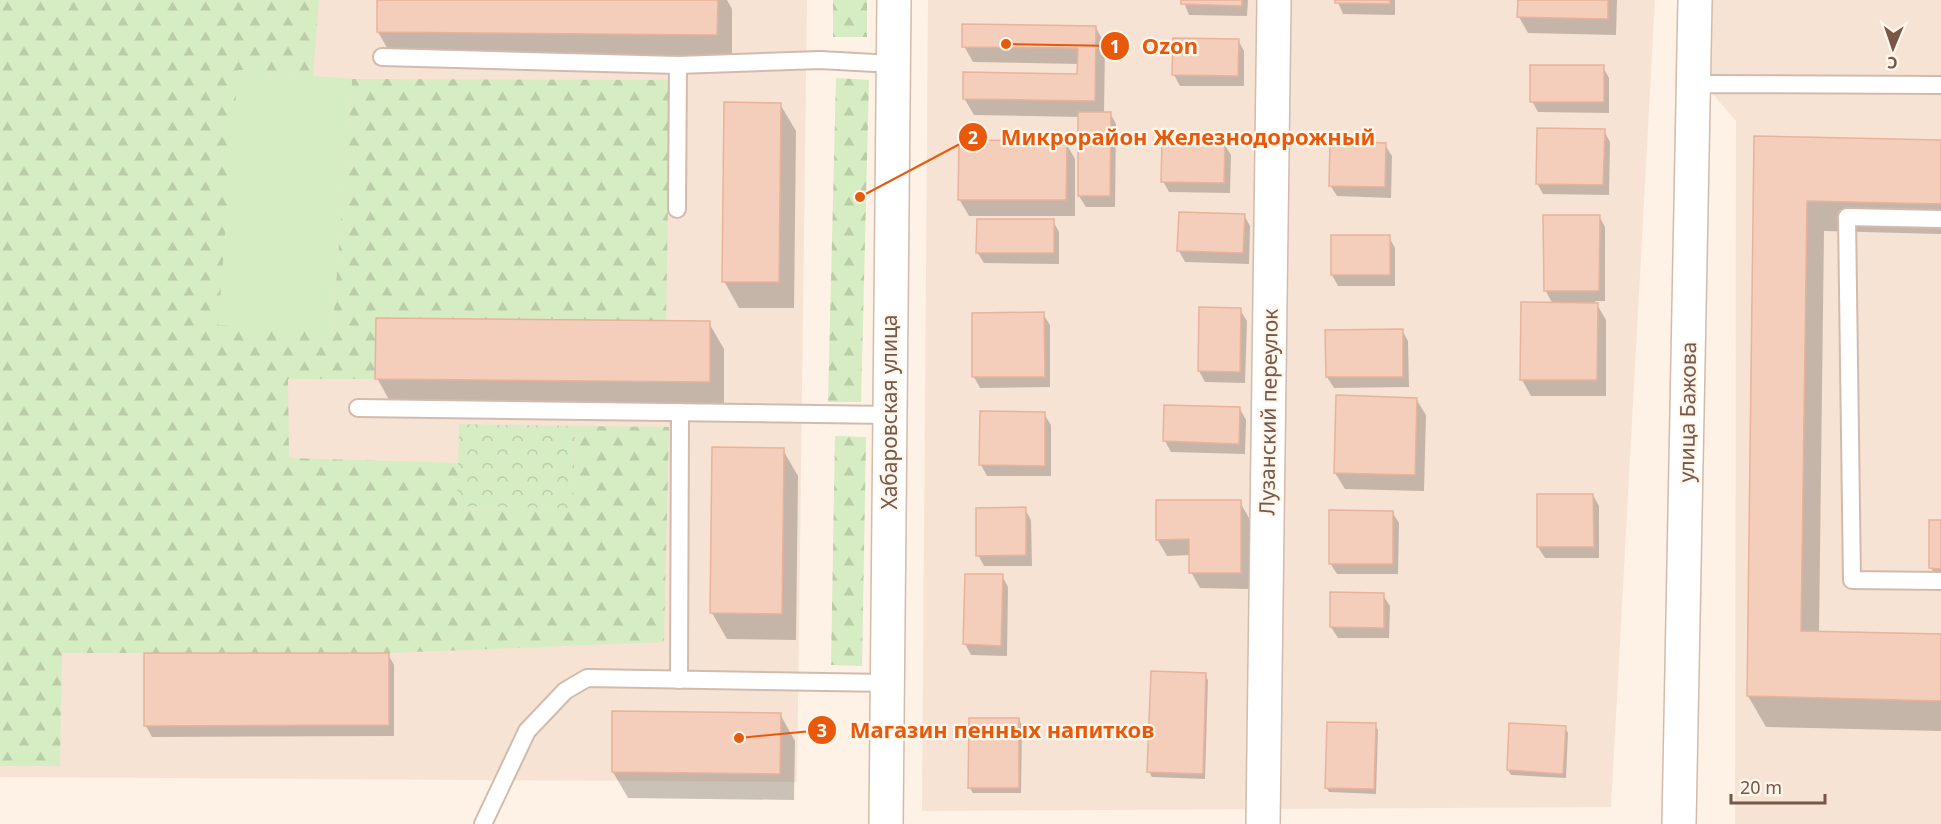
<svg xmlns="http://www.w3.org/2000/svg" width="1941" height="824" font-family="'Noto Sans',sans-serif">
<defs>
<pattern id="forest-firs" width="22" height="20" patternUnits="userSpaceOnUse" patternTransform="scale(1.5)"><rect width="22" height="20" fill="#d6ecc2"/><path d="M5 1l3.5 6h-7zM16 11l3.5 6h-7z" fill="#bbcca8"/></pattern>
<pattern id="park-crowns" width="20" height="18" patternUnits="userSpaceOnUse" patternTransform="scale(1.5)"><rect width="20" height="18" fill="#d6ecc2"/><path d="M2 6a3 3 0 1 1 6 0M12 15a3 3 0 1 1 6 0" fill="none" stroke="#bbcca8"/></pattern>
</defs>
<rect width="100%" height="100%" fill="#fdf2e5"/>
<g fill="#f6e3d3">
<polygon points="0,0 807,0 797,782 0,777"/>
<polygon points="928,0 1655,0 1611,807 922,811"/>
<polygon points="1710,0 1941,0 1941,824 1735,824 1736,121 1712,93"/>
</g>
<g fill="url(#forest-firs)">
<polygon points="0,0 319,0 313,76 238,70 332,333 352,79 670,80 666,321 376,318 375,379 288,379 289,458 458,463 458,506 573,508 575,426 669,427 664,642 389,653 62,653 60,766 0,766"/>
<rect x="833" y="0" width="34" height="37"/>
<polygon points="836,78 869,80 861,402 828,402"/>
<polygon points="835,436 866,437 862,666 831,665"/>
</g>
<polygon fill="url(#park-crowns)" points="459,424 575,426 573,508 457,506"/>
<polygon fill="#d6ecc2" points="238,70 352,79 332,333 218,325"/>
<g fill="#0003">
<polygon points="378,0 727,0 732,9 732,62 393,58 378,32"/>
<polygon points="1183,0 1248,0 1247,16 1189,15"/>
<polygon points="1337,0 1395,0 1395,15 1343,14"/>
<polygon points="1519,0 1617,0 1616,35 1528,33 1519,17"/>
<polygon points="1096,28 1105,44 1104,113 1110,113 1116,124 1115,207 1086,207 1079,196 1080,117 974,115 964,98 1079,76 1079,64 973,62 964,46"/>
<polygon points="1238,40 1244,51 1244,86 1180,86 1174,75"/>
<polygon points="1603,67 1609,78 1609,113 1538,112 1532,101"/>
<polygon points="780,104 796,131 794,308 739,308 724,281"/>
<polygon points="1604,131 1610,142 1609,195 1543,194 1537,183"/>
<polygon points="1755,137 1941,142 1941,234 1824,231 1819,633 1941,636 1941,731 1766,727 1748,696"/>
<polygon points="1066,143 1075,159 1075,216 969,216 959,199"/>
<polygon points="1224,144 1231,155 1230,193 1169,192 1163,181"/>
<polygon points="1385,145 1392,156 1391,198 1337,196 1330,185"/>
<polygon points="1244,215 1250,226 1249,264 1185,262 1179,251"/>
<polygon points="1599,216 1605,227 1605,301 1595,301 1606,320 1606,396 1531,396 1522,380 1553,304 1545,290"/>
<polygon points="1053,221 1059,232 1059,264 984,263 977,252"/>
<polygon points="1389,237 1395,248 1395,286 1338,286 1332,275"/>
<polygon points="1240,310 1247,321 1245,383 1205,382 1199,371"/>
<polygon points="1043,314 1050,325 1050,387 980,388 974,377"/>
<polygon points="709,323 724,349 724,408 392,405 377,378"/>
<polygon points="1402,330 1408,341 1409,387 1334,388 1327,377"/>
<polygon points="1416,399 1426,415 1424,491 1345,489 1335,473"/>
<polygon points="1240,409 1246,420 1245,454 1171,452 1165,441"/>
<polygon points="1044,414 1051,425 1051,476 987,476 981,465"/>
<polygon points="783,450 798,476 796,640 727,639 712,613"/>
<polygon points="1593,495 1599,506 1599,558 1545,558 1538,547"/>
<polygon points="1240,502 1249,518 1249,589 1200,588 1191,572 1191,555 1167,556 1157,539"/>
<polygon points="1025,509 1031,520 1032,566 984,566 978,555"/>
<polygon points="1392,512 1399,523 1398,574 1337,574 1330,563"/>
<polygon points="1941,521 1941,573 1934,573 1931,568"/>
<polygon points="1002,576 1008,587 1007,656 971,655 965,644"/>
<polygon points="1383,595 1390,606 1389,638 1338,638 1331,627"/>
<polygon points="388,654 394,665 394,736 152,737 146,726"/>
<polygon points="1205,675 1208,680 1205,779 1152,777 1149,772"/>
<polygon points="780,714 795,741 794,800 628,798 613,772"/>
<polygon points="1019,720 1022,725 1021,793 973,793 970,788"/>
<polygon points="1375,725 1378,730 1376,794 1329,792 1326,787"/>
<polygon points="1565,728 1568,733 1566,778 1511,775 1508,770"/>
</g>
<g fill="#f4cebb" stroke="#e8b39a" stroke-width="1.5">
<polygon points="377,0 718,0 717,35 377,32"/>
<polygon points="1181,0 1242,0 1242,6 1181,4"/>
<polygon points="1335,0 1390,0 1390,4 1335,3"/>
<polygon points="1518,0 1608,0 1608,19 1517,17"/>
<polygon points="962,24 1096,26 1095,101 963,99 963,72 1077,74 1078,48 962,47"/>
<polygon points="1173,38 1239,39 1238,76 1172,75"/>
<rect x="1530" y="65" width="74" height="37"/>
<polygon points="724,102 781,103 779,282 722,282"/>
<polygon points="1078,112 1111,112 1110,196 1078,196"/>
<polygon points="1537,128 1605,129 1603,185 1536,184"/>
<polygon points="1754,136 1941,140 1941,204 1807,201 1801,631 1941,634 1941,701 1747,696"/>
<polygon points="959,140 1067,141 1066,200 958,200"/>
<polygon points="1162,141 1225,143 1224,183 1161,182"/>
<polygon points="1330,141 1386,143 1385,187 1329,186"/>
<polygon points="1179,212 1245,214 1243,253 1177,251"/>
<polygon points="1543,215 1600,215 1599,291 1544,291"/>
<polygon points="977,219 1054,219 1054,253 976,253"/>
<rect x="1331" y="235" width="59" height="40"/>
<polygon points="1521,302 1598,303 1597,380 1520,380"/>
<polygon points="1199,307 1241,308 1240,372 1198,371"/>
<polygon points="1044,312 1045,377 972,377 972,313"/>
<polygon points="376,318 710,321 710,382 375,379"/>
<polygon points="1403,329 1403,377 1326,377 1325,330"/>
<polygon points="1336,395 1417,398 1415,475 1334,473"/>
<polygon points="1164,405 1240,407 1239,444 1163,441"/>
<polygon points="980,411 1045,412 1045,466 979,465"/>
<polygon points="712,447 784,448 782,614 710,613"/>
<polygon points="1537,494 1593,494 1594,547 1537,547"/>
<polygon points="1156,500 1241,500 1241,573 1189,573 1189,539 1156,540"/>
<polygon points="1026,507 1026,555 976,556 976,508"/>
<polygon points="1329,510 1393,511 1393,564 1329,564"/>
<polygon points="1929,520 1941,520 1941,569 1929,568"/>
<polygon points="965,574 1003,574 1001,646 963,644"/>
<polygon points="1330,592 1384,593 1384,628 1330,627"/>
<polygon points="144,653 389,653 389,725 144,726"/>
<polygon points="1151,671 1206,673 1203,774 1147,772"/>
<polygon points="612,711 781,713 780,774 612,772"/>
<polygon points="969,718 1019,718 1019,788 968,788"/>
<polygon points="1327,722 1376,723 1374,789 1325,788"/>
<polygon points="1509,723 1566,726 1563,774 1507,770"/>
</g>
<g fill="none" stroke-linecap="round" stroke-linejoin="round">
<defs>
<g id="lane">
<polyline points="382,57 678,65 820,60 893,64"/>
<polyline points="1694,87 1708,84 1941,85"/>
<polyline points="677,209 678,65"/>
<polyline points="1941,219 1847,217 1852,580 1941,581"/>
<polyline points="358,408 890,415"/>
<polyline points="679,680 680,412"/>
<polyline points="483,824 527,731 565,691 587,678 888,683"/>
</g>
<g id="street">
<polyline points="1263,824 1274,0"/>
<polyline points="1679,824 1695,0"/>
</g>
<polyline id="secondary" points="886,824 894,0"/>
</defs>
<use href="#lane" stroke="#d2bbad" stroke-width="20"/>
<use href="#street" stroke="#d2bbad" stroke-width="36"/>
<use href="#secondary" stroke="#d5baaa" stroke-width="36"/>
<use href="#lane" stroke="#fff" stroke-width="16"/>
<use href="#street" stroke="#fff" stroke-width="33"/>
<use href="#secondary" stroke="#fff" stroke-width="33"/>
</g>
<g text-anchor="middle" stroke-width="4.5" stroke-linejoin="round" paint-order="stroke">
<g font-size="21" fill="#785648" stroke="#fff6ec">
<text transform="translate(890 412) rotate(-90)" y="7">Хабаровская улица</text>
<text transform="translate(1269 412) rotate(-89)" y="7">Лузанский переулок</text>
<text transform="translate(1688 412) rotate(-89)" y="7">улица Бажова</text>
</g>
</g>
<path fill="none" stroke="#e8590c" stroke-width="2" d="M1006 44L1115 46M860 197L973 137M739 738L822 730"/>
<g fill="#e8590c" stroke="#fff6ec" stroke-width="2">
<circle cx="1006" cy="44" r="6"/>
<circle cx="860" cy="197" r="6"/>
<circle cx="739" cy="738" r="6"/>
<circle cx="1115" cy="46" r="15"/>
<circle cx="973" cy="137" r="15"/>
<circle cx="822" cy="730" r="15"/>
</g>
<g font-size="18" text-anchor="middle" font-weight="bold" fill="#fff">
<text x="1115" y="53">1</text>
<text x="973" y="144">2</text>
<text x="822" y="737">3</text>
</g>
<g font-size="22" text-anchor="middle" font-weight="bold" fill="#e8590c" stroke="#fff6ec" stroke-width="4.5" stroke-linejoin="round" paint-order="stroke">
<text x="1170" y="54">Ozon</text>
<text x="1188" y="145">Микрорайон Железнодорожный</text>
<text x="1002" y="738">Магазин пенных напитков</text>
</g>
<g transform="translate(1893 48) rotate(182)" stroke="#fff6ec" stroke-width="4.5" paint-order="stroke">
<path d="M0-4.5L10 22L0 15L-10 22Z" fill="#785648"/>
<text y="-9" font-size="16" font-weight="bold" text-anchor="middle" fill="#785648">С</text>
</g>
<path d="M1731 794v9h94v-9" fill="none" stroke="#785648" stroke-width="3"/>
<text x="1740" y="794" font-size="18" fill="#785648" stroke="#fff6ec" stroke-width="4.5" paint-order="stroke">20 m</text>
</svg>
